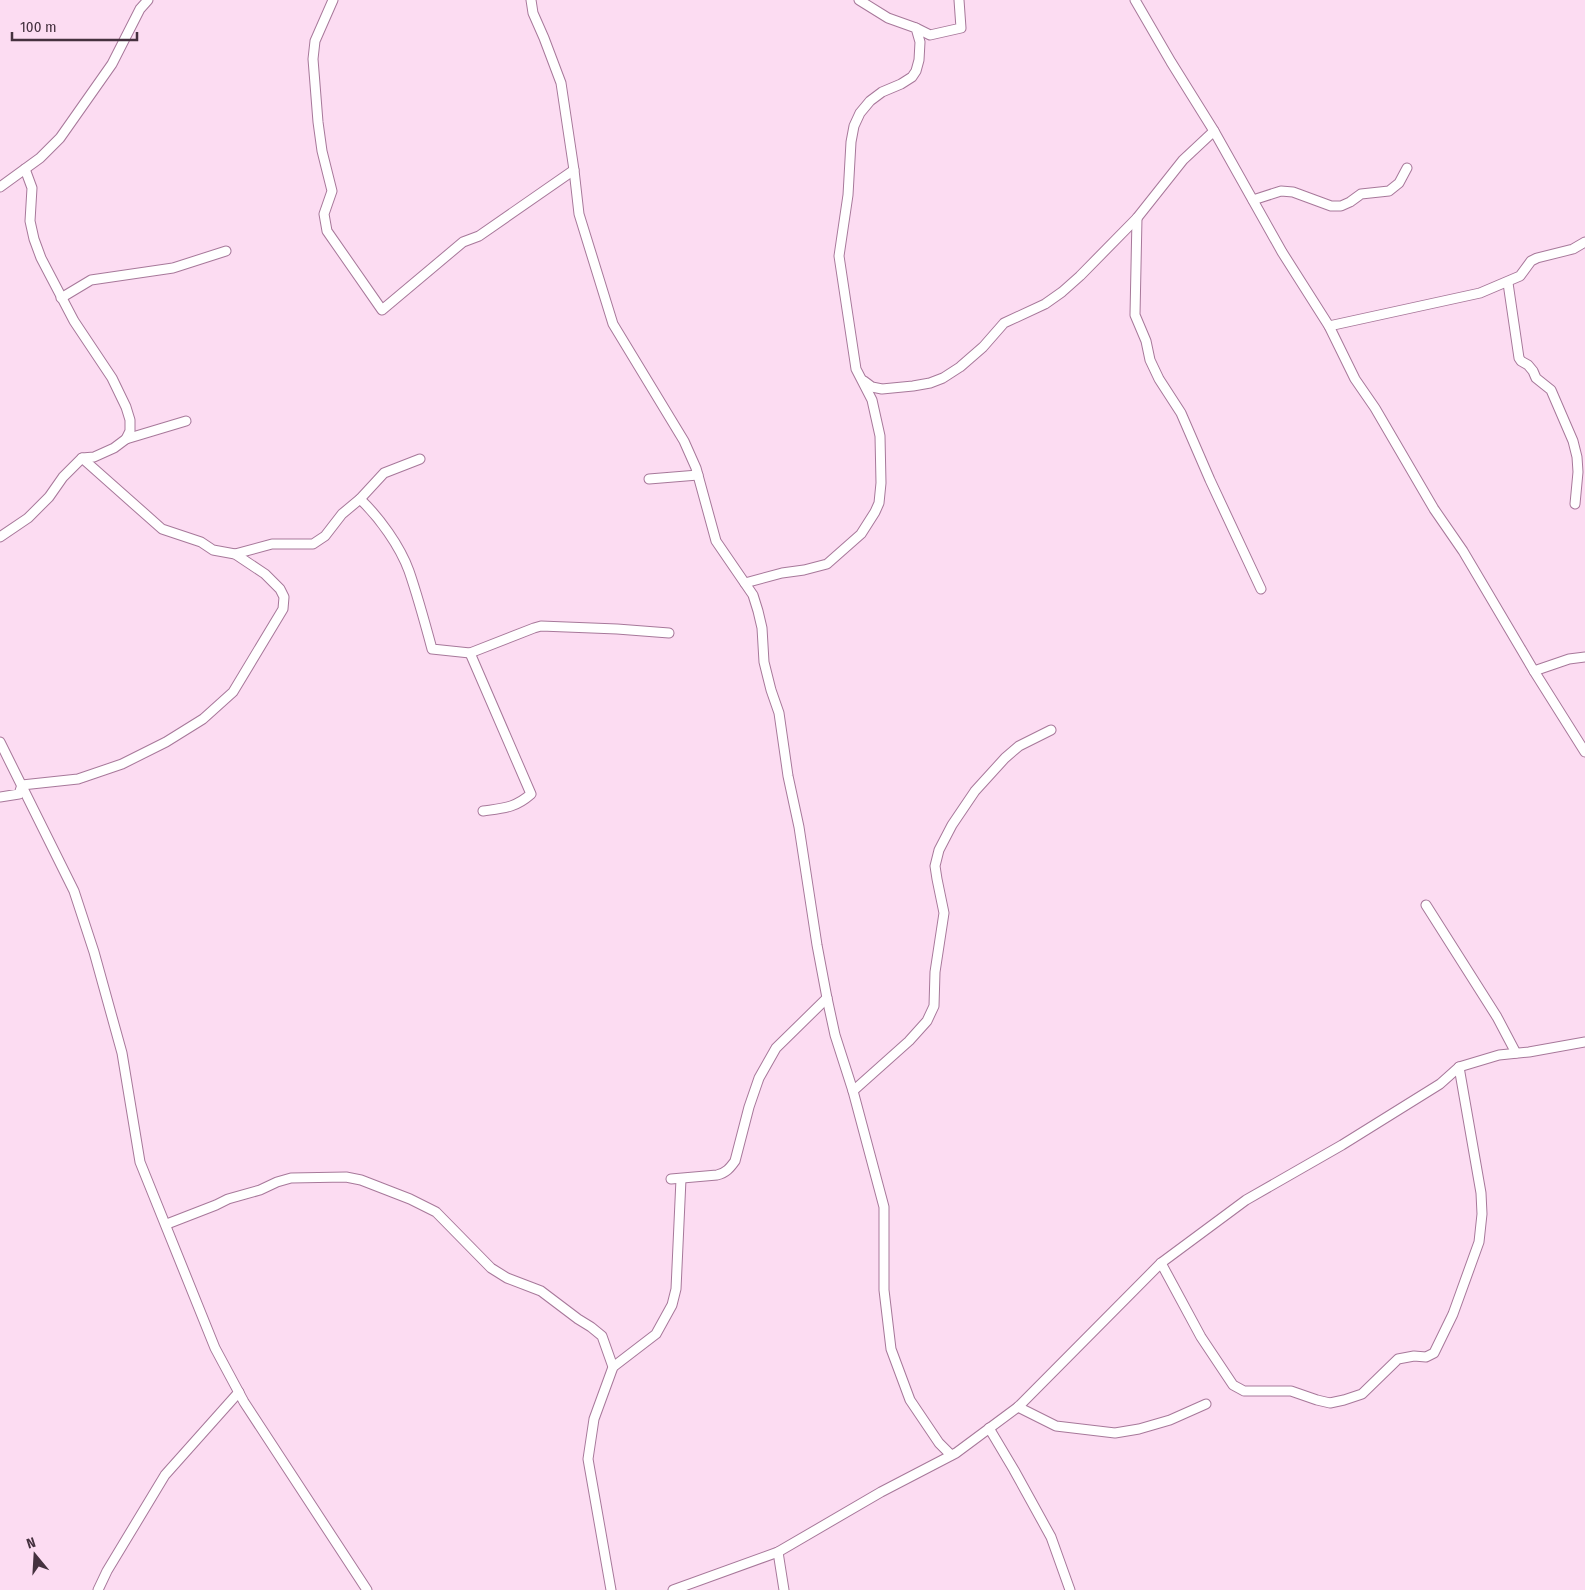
<svg xmlns="http://www.w3.org/2000/svg" width="1585" height="1590" font-family="'Fira Sans Condensed',sans-serif">
<rect width="100%" height="100%" fill="#fcdcf2"/>
<g fill="none" stroke-linecap="round" stroke-linejoin="round">
<defs>
<g id="minor">
<polyline points="333,0 315,41 313,59 318,122 322,151 332,191 324,214 327,231 382,310 463,242 479,236 574,170"/>
<polyline points="531,0 533,13 544,38 561,83 574,170 579,214 613,324 684,441 696,468 716,541 753,595 758,611 762,628 764,662 771,690 779,713 788,776 799,827 817,945 827,998 835,1035 853,1091 884,1207 884,1290 891,1349 910,1400 939,1443 951,1455"/>
<polyline points="1135,0 1171,62 1214,131 1282,252 1329,326 1355,379 1375,408 1434,509 1463,551 1534,671 1585,752"/>
<polyline points="916,28 930,35 961,28 959,0"/>
<polyline points="0,187 40,158 60,138 112,64 140,9 148,0"/>
<polyline points="1253,200 1281,191 1293,192 1331,206 1341,206 1350,202 1361,194 1389,191 1399,183 1407,168"/>
<polyline points="1137,218 1135,315 1146,341 1150,360 1159,379 1181,413 1210,480 1261,589"/>
<polyline points="1508,283 1519,358 1521,361 1528,365 1533,371 1536,378 1551,390 1573,441 1577,457 1578,472 1575,504"/>
<polyline points="61,298 91,280 173,268 226,251"/>
<polyline points="1329,326 1480,293 1520,276 1531,261 1537,258 1573,249 1585,242"/>
<polyline points="864,381 872,387 882,389 913,386 930,383 943,378 960,367 983,347 1004,323 1045,304 1062,292 1080,276 1137,218 1183,160 1214,131"/>
<polyline points="126,439 186,421"/>
<polyline points="649,479 698,475"/>
<path d="M360 499C379 517 400 546 409 571 418 597 425 623 432 649L470 653 534 628 541 626 617 629 669 633"/>
<polyline points="0,537 28,518 49,497 63,477 82,458 94,457 114,448 126,439 130,431 130,420 126,407 112,378 74,321 41,258 34,239 30,221 32,188 25,169"/>
<polyline points="235,554 272,544 313,544 325,536 342,514 360,499 384,473 420,459"/>
<polyline points="745,583 782,573 804,570 827,564 861,534 875,512 879,503 881,483 880,436 872,400 856,369 839,256 848,195 851,142 854,126 860,113 870,101 882,92 901,84 912,77 916,71 919,60 920,42 916,28 888,18 859,0"/>
<path d="M470 653 531 794C515 808 504 808 483 811"/>
<polyline points="1534,671 1569,659 1585,657"/>
<polyline points="0,742 74,891 94,952 122,1053 140,1162 215,1348 244,1402 367,1590"/>
<polyline points="0,797 19,794 22,785 78,779 122,764 166,742 203,719 233,692 283,609 284,597 280,589 265,574 235,554 213,550 201,542 162,529 82,458"/>
<polyline points="1426,905 1497,1017 1516,1053"/>
<polyline points="853,1091 909,1041 927,1021 934,1006 935,972 944,913 937,879 935,866 939,850 952,825 975,791 1005,758 1019,746 1051,730"/>
<path d="M671 1179 717 1175C726 1173 730 1168 735 1161L749 1107 759 1078 776 1048 827 998"/>
<polyline points="167,1224 216,1205 228,1199 260,1190 277,1182 291,1178 346,1177 361,1180 410,1199 436,1212 491,1268 507,1278 541,1291 578,1319 591,1327 602,1336 613,1367"/>
<polyline points="1161,1263 1201,1337 1233,1385 1244,1391 1291,1391 1317,1400 1330,1403 1344,1400 1362,1394 1398,1359 1414,1356 1426,1357 1434,1353 1453,1314 1479,1242 1482,1214 1481,1193 1459,1067"/>
<polyline points="1018,1407 1056,1426 1115,1433 1139,1429 1170,1420 1206,1404"/>
<polyline points="989,1428 1014,1470 1051,1537 1070,1590"/>
<polyline points="778,1552 784,1590"/>
<polyline points="98,1590 107,1571 165,1475 239,1392"/>
<polyline points="611,1590 588,1459 594,1419 613,1367 656,1334 672,1305 676,1289 681,1179"/>
<polyline points="673,1590 778,1552 881,1492 956,1453 1018,1407 1161,1263 1246,1200 1342,1145 1440,1084 1459,1067 1499,1055 1529,1052 1585,1042"/>
</g>
</defs>
<use href="#minor" stroke="#a7789a" stroke-width="11"/>
<use href="#minor" stroke="#fff" stroke-width="9"/>
</g>
<g transform="translate(35 1555) rotate(342)" stroke="#fcdcf2" stroke-width="4" paint-order="stroke">
<path d="M0-4L9 19L0 12L-9 19Z" fill="#45313f"/>
<text y="-8" font-size="14" font-weight="bold" text-anchor="middle" fill="#45313f">N</text>
</g>
<path d="M12 32v8h125v-8" fill="none" stroke="#45313f" stroke-width="2.5"/>
<text x="20" y="32" font-size="15" fill="#45313f" stroke="#fcdcf2" stroke-width="4" paint-order="stroke">100 m</text>
</svg>
